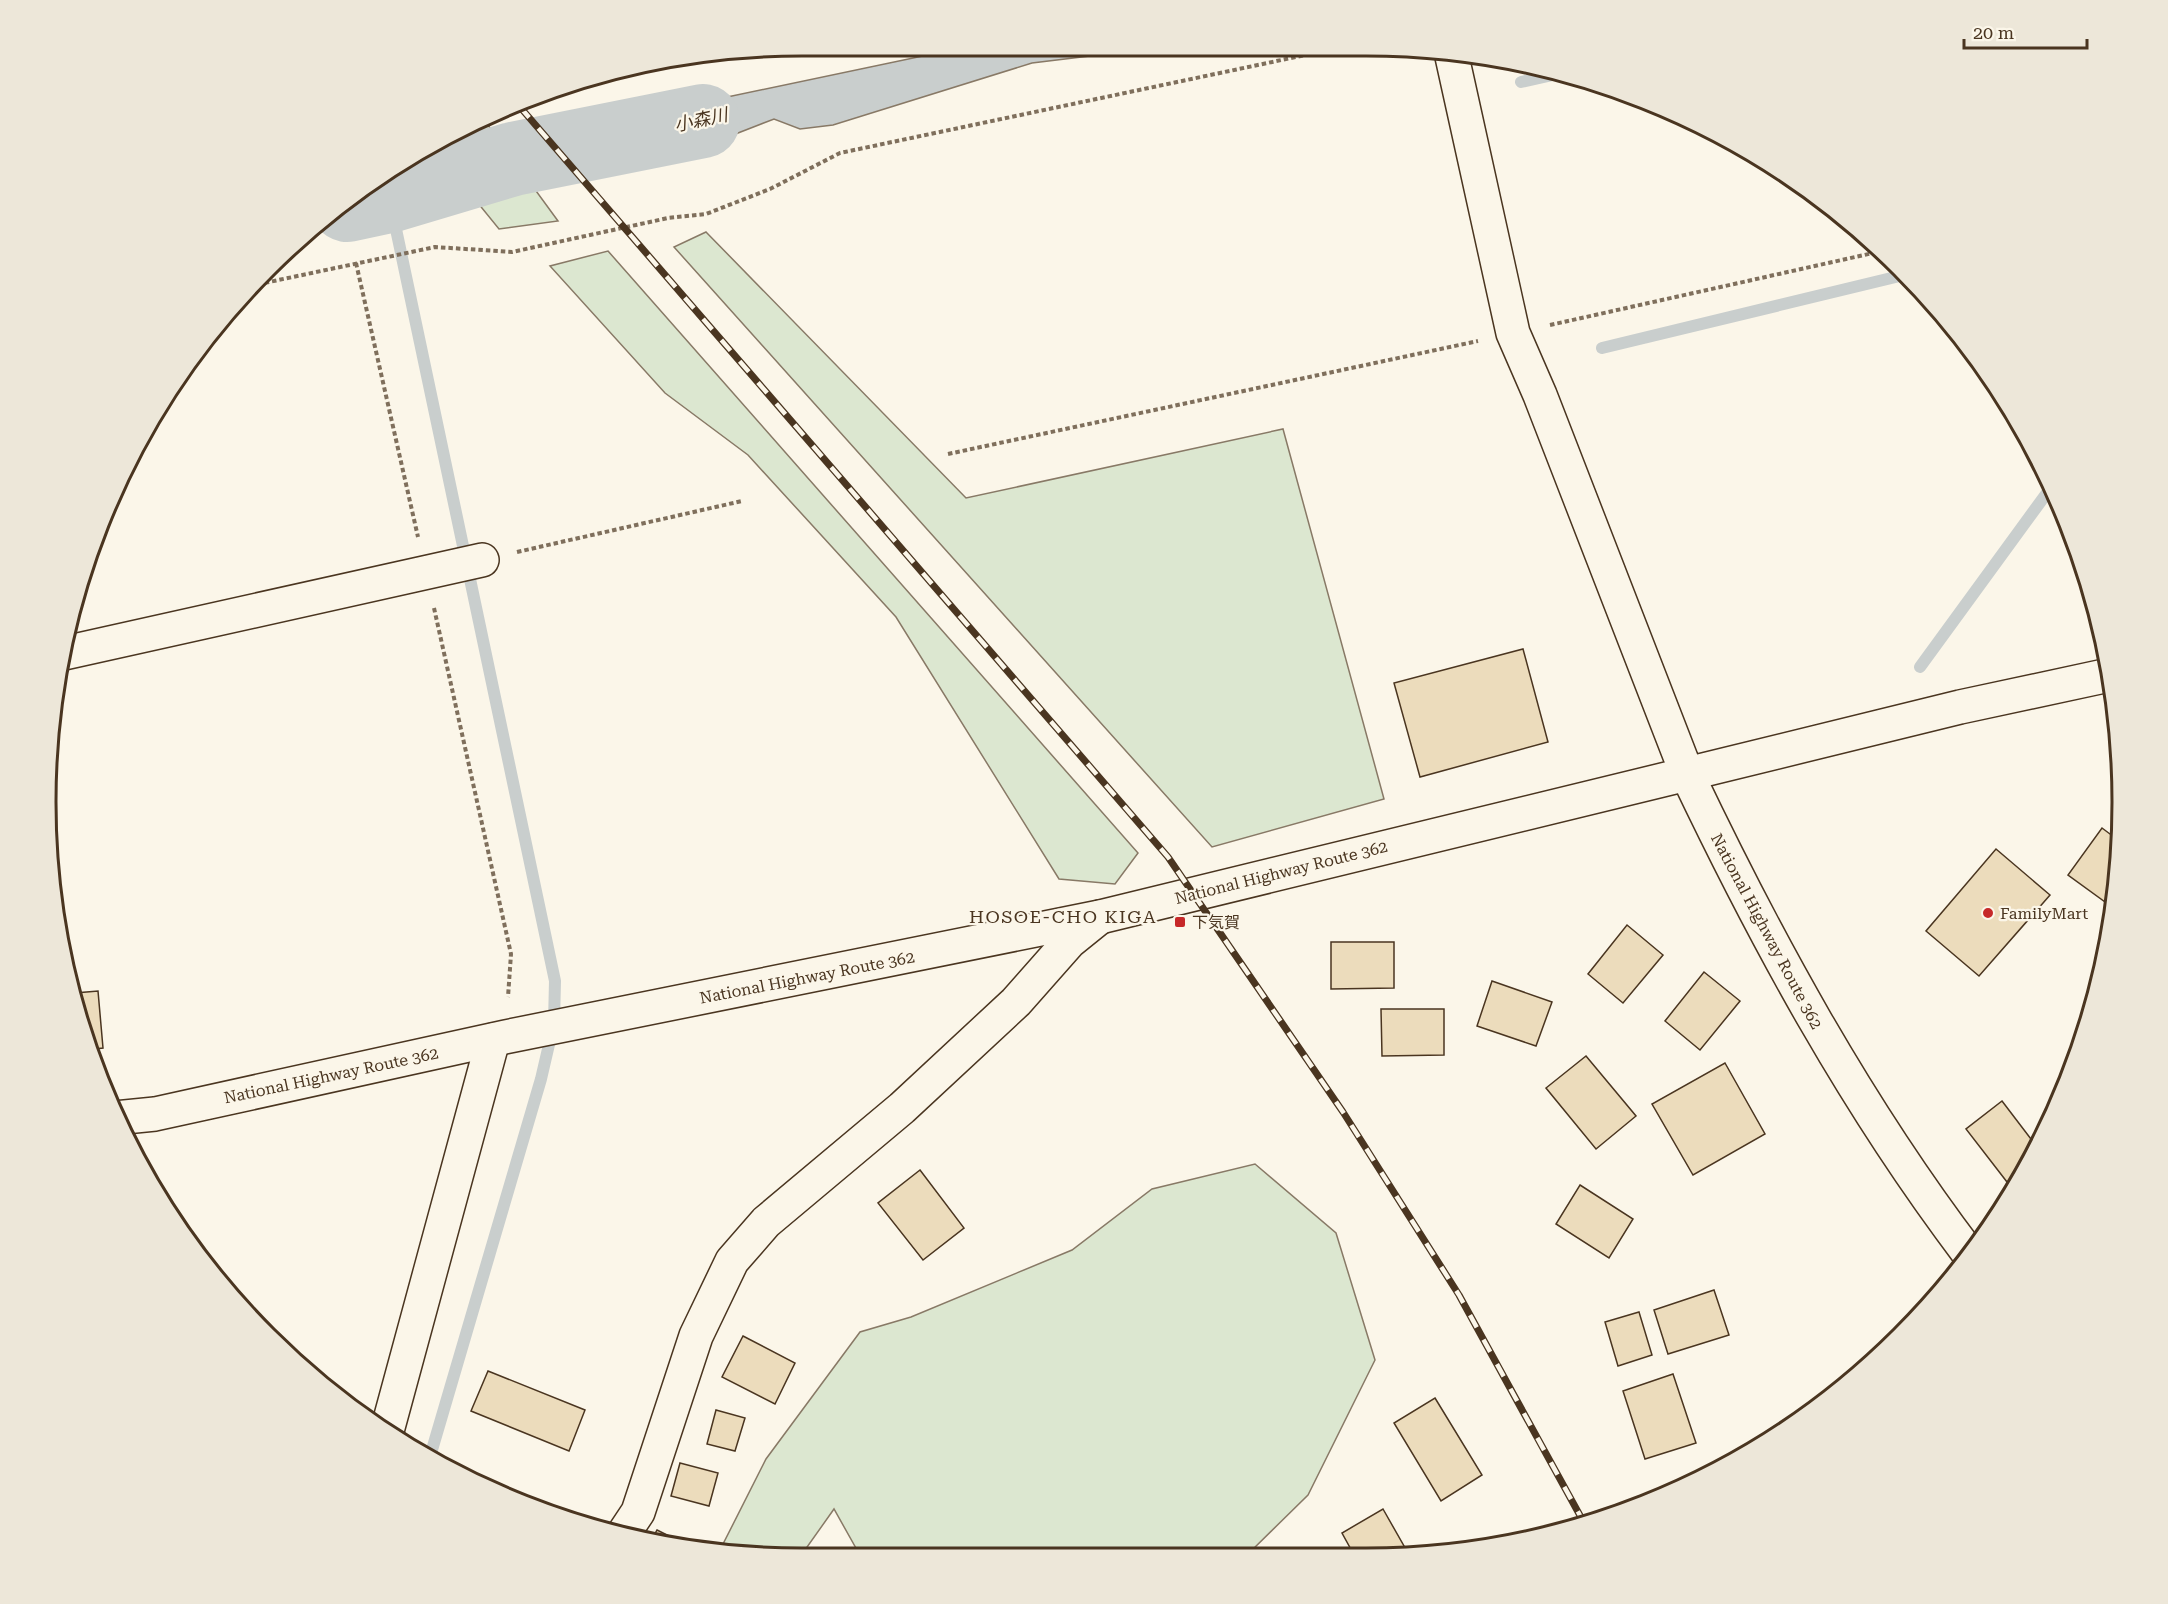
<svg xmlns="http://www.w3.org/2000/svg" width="2168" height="1604" font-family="'Roboto Serif','Noto Sans JP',serif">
<rect width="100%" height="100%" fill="#fbf6e9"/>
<g fill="#dce7d0" stroke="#887966" stroke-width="1.5">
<polygon points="485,121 558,221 499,229 430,144"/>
<polygon points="706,232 966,498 1283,429 1384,799 1212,847 674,247"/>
<polygon points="608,251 1138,853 1115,884 1059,879 896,617 748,455 665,393 550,266"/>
<polygon points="1255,1164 1336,1233 1375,1360 1308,1495 1248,1554 861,1557 834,1509 800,1557 752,1557 719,1552 766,1459 860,1332 911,1317 1072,1250 1152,1189"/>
</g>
<polygon fill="#c9cecd" stroke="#887966" stroke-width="1.5" points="975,45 1146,46 1123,52 1032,63 833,125 800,129 774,119 679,156 639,158 595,153 618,120"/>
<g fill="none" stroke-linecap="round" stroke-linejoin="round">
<g stroke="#c9cecd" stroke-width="12">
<polyline points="1521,82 1566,72"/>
<polyline points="389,196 555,981 554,1023 541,1079 429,1460"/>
<polyline points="1602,348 1908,274"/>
<polyline points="1920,667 2052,486"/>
</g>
<polyline stroke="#c9cecd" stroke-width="74" points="347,205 389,196 513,159 703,121"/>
</g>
<g fill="#ecdcbc" stroke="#4a3520" stroke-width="1.5">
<polygon points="1523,649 1548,742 1420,777 1394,683"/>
<polygon points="2102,828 2118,840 2117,900 2112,907 2068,875"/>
<polygon points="1996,849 2050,895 1979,976 1926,931"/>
<polygon points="1627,925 1663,955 1623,1003 1588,974"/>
<polygon points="1331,942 1394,942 1394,988 1331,989"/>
<polygon points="1704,972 1740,1001 1700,1050 1665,1021"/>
<polygon points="1492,981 1552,1002 1536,1046 1477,1026"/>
<polygon points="98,991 103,1048 87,1050 75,993"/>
<polygon points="1381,1009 1444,1009 1444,1055 1382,1056"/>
<polygon points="1586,1056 1636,1116 1596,1149 1546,1088"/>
<polygon points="1725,1063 1765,1134 1693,1175 1652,1104"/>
<polygon points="2002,1101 2037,1147 2014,1191 1966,1129"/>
<polygon points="920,1170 964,1228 923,1260 878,1203"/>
<polygon points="1580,1185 1633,1219 1609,1258 1556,1224"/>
<polygon points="1714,1290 1729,1335 1668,1354 1654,1310"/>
<polygon points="1639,1312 1652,1355 1618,1366 1605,1322"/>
<polygon points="743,1336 795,1363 775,1404 722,1377"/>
<polygon points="488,1371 585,1410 569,1451 471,1411"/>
<polygon points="1673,1374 1696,1443 1645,1459 1623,1391"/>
<polygon points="1435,1398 1482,1475 1441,1501 1394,1423"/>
<polygon points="716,1410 745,1418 735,1451 707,1444"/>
<polygon points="680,1463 718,1473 709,1506 671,1496"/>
<polygon points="1383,1509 1408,1553 1353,1553 1342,1533"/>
<polygon points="657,1530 691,1547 651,1541"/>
</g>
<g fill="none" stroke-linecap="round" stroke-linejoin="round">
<defs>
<g id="street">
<polyline points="60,654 482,560"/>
<polyline points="387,1431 493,1040"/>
<polyline points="622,1536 638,1512 696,1336 732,1261 766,1222 902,1108 1016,1002 1069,942 1100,917"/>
</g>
<polyline id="secondary" points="1451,52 1513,333 1540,395 1687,774 1960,707 2109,675"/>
<path id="highway" d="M115 1118 155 1114 505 1037 1100 917 1687 774C1767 942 1856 1105 1969 1254"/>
</defs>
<use href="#street" stroke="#4a3520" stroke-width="36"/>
<use href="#secondary" stroke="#4a3520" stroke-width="36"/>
<use href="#highway" stroke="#4a3520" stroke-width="36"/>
<g stroke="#7f6f5c" stroke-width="4" stroke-dasharray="4.5 3" stroke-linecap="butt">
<polyline points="356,263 418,537"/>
<polyline points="250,286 435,247 512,252 668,218 706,214 770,189 840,153 1348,46"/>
<polyline points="1550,325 1882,251"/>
<polyline points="948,454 1478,341"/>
<polyline points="517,552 742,501"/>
<polyline points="434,608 511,954 508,997"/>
</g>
<use href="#street" stroke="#fbf6e9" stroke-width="33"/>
<use href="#secondary" stroke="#fbf6e9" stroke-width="33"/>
<use href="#highway" stroke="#fbf6e9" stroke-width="33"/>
<defs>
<polyline id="rail" points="520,107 1168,857 1343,1112 1459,1295 1583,1521"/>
</defs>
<use href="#rail" stroke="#4a3520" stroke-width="7"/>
<use href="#rail" stroke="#fbf6e9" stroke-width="4.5" stroke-dasharray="14" stroke-linecap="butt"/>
</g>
<g fill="#c62828" stroke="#fbf6e9" stroke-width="2">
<circle cx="1988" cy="913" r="6"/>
<rect x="1174" y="916" width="12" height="12" rx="3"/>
</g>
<g text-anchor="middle" stroke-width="4.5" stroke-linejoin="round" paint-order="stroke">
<g font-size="16" fill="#4a3520" stroke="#fbf6e9">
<text transform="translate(1281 872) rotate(-14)" y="6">National Highway Route 362</text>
<text transform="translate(1767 931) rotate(62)" y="6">National Highway Route 362</text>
<text transform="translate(807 977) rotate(-11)" y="6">National Highway Route 362</text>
<text transform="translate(331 1075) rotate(-12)" y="6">National Highway Route 362</text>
</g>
<g font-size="16" fill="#4a3520" stroke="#fbf6e9" text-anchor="start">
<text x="2000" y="919">FamilyMart</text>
<text x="1192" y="928">下気賀</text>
</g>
<g font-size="18" font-style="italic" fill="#4a3520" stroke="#fbf6e9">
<text transform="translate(701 120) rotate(-12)" y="6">小森川</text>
</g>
<g font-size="18" letter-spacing="1.5" fill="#4a3520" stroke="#fbf6e9">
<text x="1063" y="923">HOSOE-CHO KIGA</text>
</g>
</g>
<path d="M0 0H2168V1604H0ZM802 56H1366A746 746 0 0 1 2112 802V802A746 746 0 0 1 1366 1548H802A746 746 0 0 1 56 802V802A746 746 0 0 1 802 56Z" fill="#ede7d9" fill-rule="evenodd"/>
<path fill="none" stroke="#4a3520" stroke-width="3" d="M802 56H1366A746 746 0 0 1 2112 802V802A746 746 0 0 1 1366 1548H802A746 746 0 0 1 56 802V802A746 746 0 0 1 802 56Z"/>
<path d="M1964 39v9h123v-9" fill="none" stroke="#4a3520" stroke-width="3"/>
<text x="1973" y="39" font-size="18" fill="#4a3520" stroke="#fbf6e9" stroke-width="4.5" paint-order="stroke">20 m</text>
</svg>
